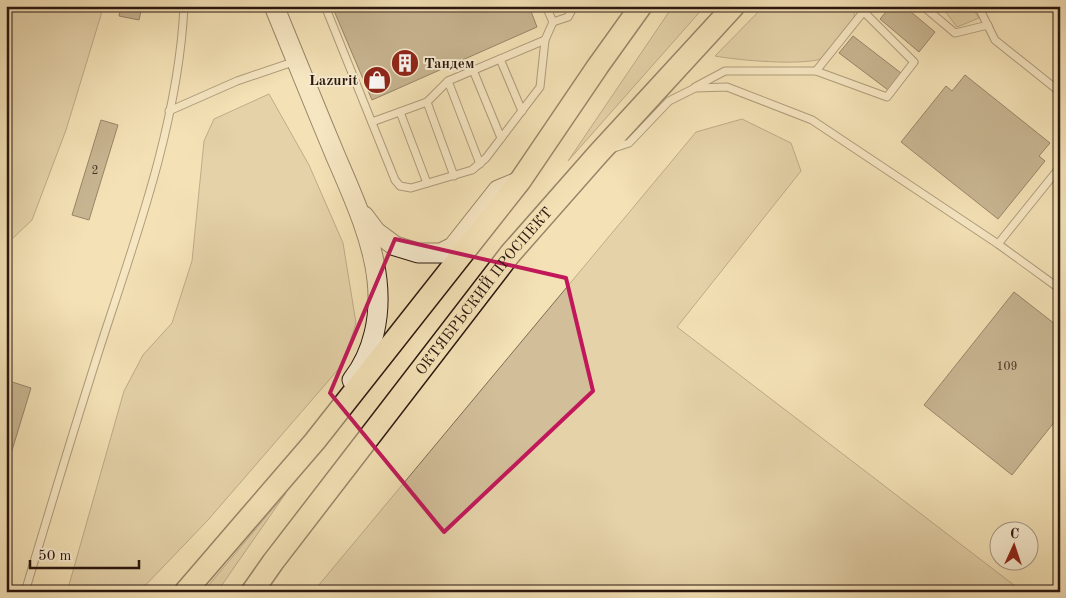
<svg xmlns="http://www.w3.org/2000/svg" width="1066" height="598" font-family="'Old Standard TT',serif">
<rect width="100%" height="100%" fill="#f4e2b7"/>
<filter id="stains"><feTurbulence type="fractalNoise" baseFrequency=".004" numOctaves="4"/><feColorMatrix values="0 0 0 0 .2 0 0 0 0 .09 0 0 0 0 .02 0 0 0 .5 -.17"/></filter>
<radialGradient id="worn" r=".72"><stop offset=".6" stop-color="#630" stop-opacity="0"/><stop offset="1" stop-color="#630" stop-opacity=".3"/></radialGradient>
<g fill="#d2bf9a" stroke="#7e6b54">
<polygon points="6,6 103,6 101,15 66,130 32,220 13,238 6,240"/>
<polygon points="673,6 705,6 568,161"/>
<path d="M764 6H853C857 20 851 27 843 37 838 43 832 53 826 57 809 67 735 60 715 56Z"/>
<polygon points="941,6 971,6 979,18 957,27"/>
<polygon points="269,94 309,165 343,243 356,323 343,364 208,520 139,592 67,592 124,391 143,355 172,323 192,261 204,141 214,119"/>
<polygon points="742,119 791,143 801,171 677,327 1023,592 313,592 696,132"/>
<polygon points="286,493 217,592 203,592"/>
</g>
<g fill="#938166" stroke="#2a170f">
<polygon points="121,6 142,6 139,20 119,16"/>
<polygon points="332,6 529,6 537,27 372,100"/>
<polygon points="891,6 904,6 935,32 919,52 880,19"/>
<polygon points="853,36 901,73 888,90 839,53"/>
<polygon points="965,75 1050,143 1039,156 1045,161 998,219 901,142 946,86 952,91"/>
<polygon points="101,120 118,125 89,220 72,215"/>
<polygon points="1014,292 1060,328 1060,415 1012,475 924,405"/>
<polygon points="6,380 31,388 6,470"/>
</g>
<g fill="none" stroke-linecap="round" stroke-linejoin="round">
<defs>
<g id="lane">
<polyline points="325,6 395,180 400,186 411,188 472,170 486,158 540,87 545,40"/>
<polyline points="923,6 955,33 988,25"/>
<polyline points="978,6 995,40 1060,92"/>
<polyline points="553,22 568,17 574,6"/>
<polyline points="500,59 522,111"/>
<polyline points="473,70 501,138"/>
<polyline points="816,71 868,6"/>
<polyline points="448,81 480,164"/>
<polyline points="695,87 725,71 816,71 887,97 914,62 864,12"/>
<polyline points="427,102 454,176"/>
<polyline points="169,111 237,81 296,61"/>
<polyline points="400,112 427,183"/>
<polyline points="372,122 427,102 448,81 545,40 553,22 546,6"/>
<polyline points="611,149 629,143 669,101 695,88 727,87 812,120 998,244 1060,289"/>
<polyline points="998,244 1060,167"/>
<path d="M25 592C51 505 77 418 105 332 139 229 179 116 184 6"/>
</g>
<g id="secondary">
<path d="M274 6C295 57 315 107 336 157 352 194 373 240 377 280 381 315 374 352 352 380"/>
<polyline points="364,216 376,232 395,246 418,253 441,253 453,247 498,190 520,181"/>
</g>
<g id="primary">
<polyline points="185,592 315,441 520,181 598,66 641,6"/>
<path id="s1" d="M252 592 273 562 510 254 598 154 734 6"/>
</g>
</defs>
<use href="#lane" stroke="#5c4a39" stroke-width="9"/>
<use href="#secondary" stroke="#2a170f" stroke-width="21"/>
<use href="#primary" stroke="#2a170f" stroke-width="24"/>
<use href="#lane" stroke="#f8ecd0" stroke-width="7"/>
<use href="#secondary" stroke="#f8ecd0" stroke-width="19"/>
<use href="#primary" stroke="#f4e2b7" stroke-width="21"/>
</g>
<path d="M0 0H1066V598H0ZM395 239 566 278 593 391 444 532 330 393Z" fill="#f4e2b7" fill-opacity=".55" fill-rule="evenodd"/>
<path fill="none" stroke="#c2185b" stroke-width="4" stroke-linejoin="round" d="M395 239 566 278 593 391 444 532 330 393Z"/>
<defs>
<symbol id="building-disc" viewBox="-11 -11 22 22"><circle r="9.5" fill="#8f2418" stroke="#f8ecd0"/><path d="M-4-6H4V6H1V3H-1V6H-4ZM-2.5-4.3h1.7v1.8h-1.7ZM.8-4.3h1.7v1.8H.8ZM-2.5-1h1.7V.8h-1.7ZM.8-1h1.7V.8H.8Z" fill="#fff"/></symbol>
<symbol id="shop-disc" viewBox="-11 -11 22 22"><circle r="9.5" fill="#8f2418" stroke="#f8ecd0"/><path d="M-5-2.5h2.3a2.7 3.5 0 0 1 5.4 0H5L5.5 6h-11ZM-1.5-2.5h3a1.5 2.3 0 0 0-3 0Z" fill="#fff"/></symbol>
</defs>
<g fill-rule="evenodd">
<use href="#building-disc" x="389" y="47" width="32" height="32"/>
<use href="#shop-disc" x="361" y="64" width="32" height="32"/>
</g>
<g text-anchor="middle" stroke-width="4" stroke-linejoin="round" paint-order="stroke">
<g font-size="12" fill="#443225">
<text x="95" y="174">2</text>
<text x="1007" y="370">109</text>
</g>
<g font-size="15" font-weight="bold" fill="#2a170f" stroke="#f8ecd0" text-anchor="start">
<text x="424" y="68">Тандем</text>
<text x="358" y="85" text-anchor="end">Lazurit</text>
</g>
<g font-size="15" fill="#2a170f" stroke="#f8ecd0">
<text dy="5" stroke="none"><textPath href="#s1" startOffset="380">ОКТЯБРЬСКИЙ ПРОСПЕКТ</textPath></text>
</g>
</g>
<rect width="1066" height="598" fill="none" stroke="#f4e2b7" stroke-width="25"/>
<rect x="8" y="8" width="1051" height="583" fill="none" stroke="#2a170f" stroke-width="2.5"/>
<rect x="12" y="12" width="1041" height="573" fill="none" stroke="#2a170f"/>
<g transform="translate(1014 546) rotate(3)"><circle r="24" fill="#f8ecd0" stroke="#a69783"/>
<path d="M0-4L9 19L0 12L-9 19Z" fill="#8f2418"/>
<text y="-8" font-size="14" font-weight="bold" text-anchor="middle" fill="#2a170f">С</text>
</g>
<path d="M30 560v8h109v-8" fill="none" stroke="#2a170f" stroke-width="2.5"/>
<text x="38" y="560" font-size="15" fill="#2a170f" stroke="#f8ecd0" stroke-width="4" paint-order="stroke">50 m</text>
<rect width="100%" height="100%" filter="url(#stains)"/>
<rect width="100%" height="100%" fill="url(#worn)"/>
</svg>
